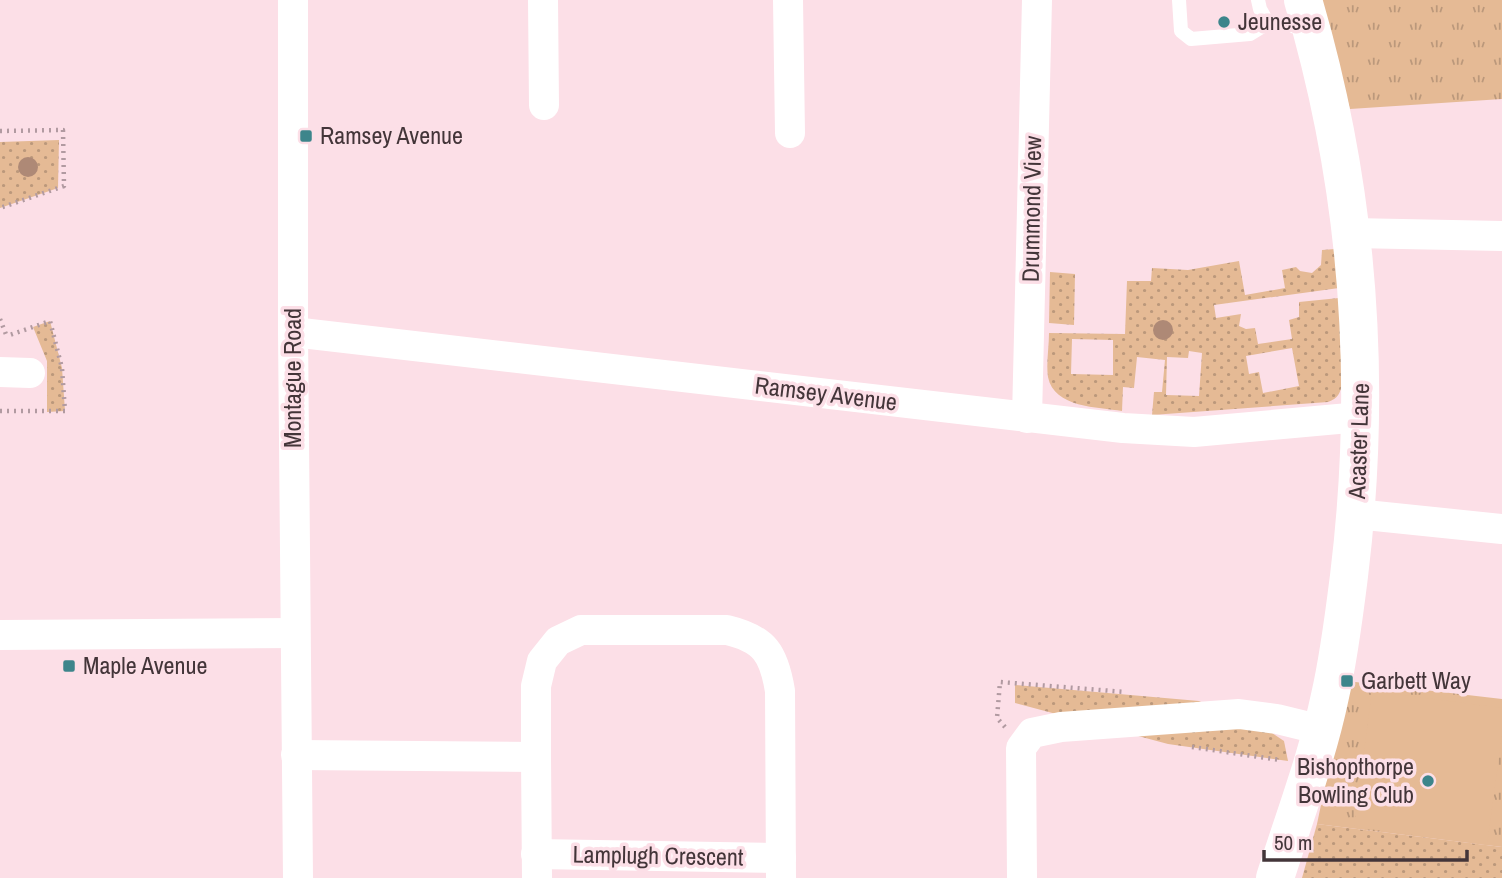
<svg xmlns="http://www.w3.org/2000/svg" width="1502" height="878" font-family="'Archivo Narrow',sans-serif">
<defs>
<pattern id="grass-dots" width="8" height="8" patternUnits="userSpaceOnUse" patternTransform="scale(1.75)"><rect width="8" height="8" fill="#e5ba95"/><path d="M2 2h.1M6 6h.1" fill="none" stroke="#bb987b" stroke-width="1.8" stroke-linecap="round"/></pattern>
<pattern id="park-tufts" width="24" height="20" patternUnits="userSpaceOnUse" patternTransform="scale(1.75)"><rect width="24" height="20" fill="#e5ba95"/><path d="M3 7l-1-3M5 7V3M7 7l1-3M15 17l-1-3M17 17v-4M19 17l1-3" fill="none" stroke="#bb987b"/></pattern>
</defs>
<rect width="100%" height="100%" fill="#fcdfe7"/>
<g fill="url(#grass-dots)" fill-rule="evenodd">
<polygon points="59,140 58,188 0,208 0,142"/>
<path d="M1335 249 1339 288 1214 305 1216 318 1241 314 1239 326 1246 329 1255 328 1258 344 1292 339 1289 320 1299 317V302L1339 298 1342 384C1340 394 1338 398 1328 402L1152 415 1154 392H1162L1165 360 1137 357 1134 388 1123 387 1122 411C1098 407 1054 408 1048 377 1046 364 1049 347 1049 333L1125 334 1127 281H1151L1152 268 1188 270 1239 261 1245 295 1285 288 1282 270 1296 267 1300 271 1312 273 1321 265 1322 250ZM1072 339 1113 340V375L1071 374ZM1292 348 1299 386 1263 393 1259 372 1249 374 1246 356ZM1189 351 1202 353 1199 396 1166 395 1167 357 1188 358Z"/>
<polygon points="1050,272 1075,274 1074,325 1049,323"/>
<polygon points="50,321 62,368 65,411 47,412 47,361 33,327"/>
<polygon points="1015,685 1199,701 1272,733 1284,741 1288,761 1168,744 1015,703"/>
<polygon points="1317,824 1502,847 1502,878 1302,878"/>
</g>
<g fill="url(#park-tufts)">
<polygon points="1319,0 1502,0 1502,99 1350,109"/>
<polygon points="1347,681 1502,699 1502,847 1317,824"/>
</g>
<polygon fill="#e5ba95" points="1372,691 1502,708 1502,735 1487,845 1354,827"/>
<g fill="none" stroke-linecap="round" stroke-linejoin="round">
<g stroke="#b19aa1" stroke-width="4.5" stroke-dasharray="2 5" stroke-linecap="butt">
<polyline points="0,131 63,130 64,186 0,208"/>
<polyline points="0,319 7,337"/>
<polyline points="0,411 65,411 62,368 50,321 7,336"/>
<polyline points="1005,727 997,718 1000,682 1125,692"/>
<polyline points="1192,747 1280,760"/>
</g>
<g stroke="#fff" stroke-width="14">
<polyline points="1179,0 1181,31 1191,39 1250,34 1268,23"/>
<polyline points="1258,0 1260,9 1268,23 1306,28"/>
</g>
<g stroke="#fff" stroke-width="30">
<polyline points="293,0 293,332 298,878"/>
<polyline points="543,0 544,105"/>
<polyline points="788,0 790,133"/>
<polyline points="1352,233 1502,236"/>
<polyline points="293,332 1123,428 1194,432 1360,417"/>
<polyline points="0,372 30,373"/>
<polyline points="1027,418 1037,0"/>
<polyline points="1356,514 1502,529"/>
<polyline points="0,635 295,633"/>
<path d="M296 755 536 757V686L542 661 558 641 581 630H727C765 639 774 654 780 691L781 878"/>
<polyline points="536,757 537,878"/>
<polyline points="536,854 781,858"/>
<polyline points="1022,878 1021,748 1032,733 1061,727 1239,714 1277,719 1322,730"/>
</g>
<path stroke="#fff" stroke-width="38" d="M1275 878C1294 818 1317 758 1330 696 1339 657 1344 616 1349 576 1373 380 1359 189 1303 0"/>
</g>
<g fill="#ae8976">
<circle cx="28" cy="167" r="10"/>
<circle cx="1163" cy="330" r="10"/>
</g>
<g fill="#3d858b" stroke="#fcdfe7" stroke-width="2.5">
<circle cx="1224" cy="22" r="7"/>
<rect x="299" y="129" width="14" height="14" rx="3.5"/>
<rect x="62" y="659" width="14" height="14" rx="3.5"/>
<rect x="1340" y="674" width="14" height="14" rx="3.5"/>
<circle cx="1428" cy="781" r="7"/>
</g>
<g text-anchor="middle" stroke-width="7" stroke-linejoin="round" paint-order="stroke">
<g font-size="24" fill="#433539" stroke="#fcdfe7" text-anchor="start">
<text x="1238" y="30">Jeunesse</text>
<text x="320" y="144">Ramsey Avenue</text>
<text x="83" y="674">Maple Avenue</text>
<text x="1361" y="689">Garbett Way</text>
<text x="1414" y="775" text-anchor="end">Bishopthorpe<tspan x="1414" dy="28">Bowling Club</tspan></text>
</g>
<g font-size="24" fill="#433539" stroke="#fcdfe7">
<text transform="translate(1032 209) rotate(-89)" y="8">Drummond View</text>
<text transform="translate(293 378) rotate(-90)" y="8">Montague Road</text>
<text transform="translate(826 394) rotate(7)" y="8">Ramsey Avenue</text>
<text transform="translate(1359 441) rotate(-88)" y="8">Acaster Lane</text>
<text transform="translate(658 856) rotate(1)" y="8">Lamplugh Crescent</text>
</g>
</g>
<path d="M1264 850v10h203v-10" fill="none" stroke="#433539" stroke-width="3.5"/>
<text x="1274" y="850" font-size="21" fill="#433539" stroke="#fcdfe7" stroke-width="5" paint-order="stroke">50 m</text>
</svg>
